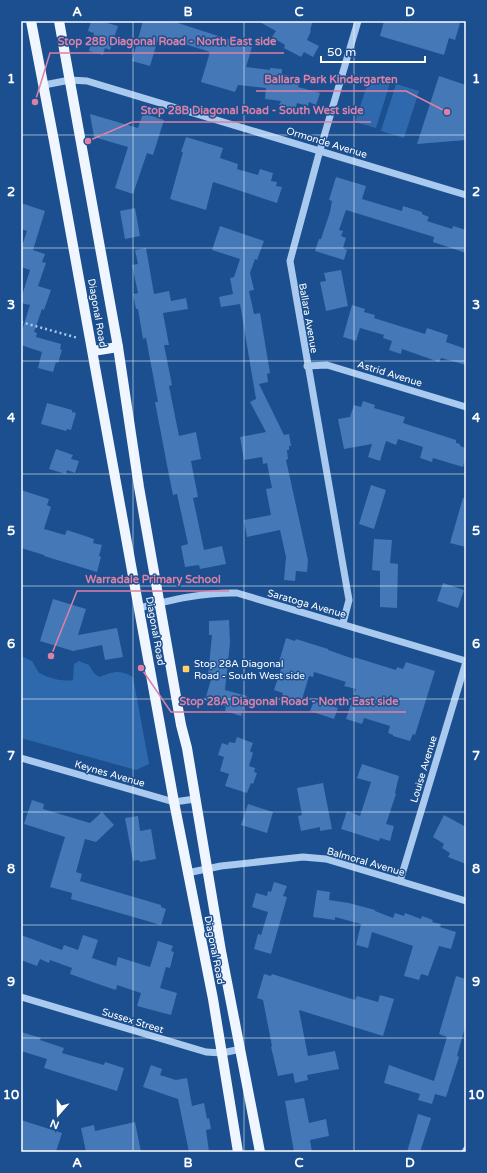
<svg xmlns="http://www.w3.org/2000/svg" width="487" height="1173" font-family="'Varela Round',sans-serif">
<rect width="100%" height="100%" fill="#1b4f8f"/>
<g fill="#2e69ad">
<polygon points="370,76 390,83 376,128 355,122"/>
<polygon points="396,84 419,91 404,138 381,131"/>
<path d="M21 656 32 661 39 673C50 678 61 682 73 680L74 664 79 661 89 665 94 673 99 677C113 672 119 669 133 677L149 764 136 770 21 738Z"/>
</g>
<g fill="#4478b7">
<polygon points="91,21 100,21 118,26 110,50 105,48 103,55 89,51 94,33 88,31"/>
<polygon points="143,21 172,21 252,47 246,67 270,70 270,68 282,69 282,74 301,79 298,87 320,93 316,105 309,102 308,106 297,103 295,110 279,105 281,101 265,99 266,88 238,85 235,92 201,82 210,52 159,36 150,66 132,61"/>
<polygon points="258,21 313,21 310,30 311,31 307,40 319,46 313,57 304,52 301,57 284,48 285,45 272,37 276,31"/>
<polygon points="384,21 454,21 460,23 455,40 449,38 444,55 380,36"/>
<polygon points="439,76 466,85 466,140 417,144"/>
<polygon points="143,113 164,120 153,155 147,153 133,194 115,188 128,147 94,137 90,114 138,128"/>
<polygon points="186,137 223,148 220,158 238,164 237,169 258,175 260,169 273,173 271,181 277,182 276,186 282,187 277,203 213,182 206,210 170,199 183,152 181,152"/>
<polygon points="336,177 366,186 362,199 402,211 403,206 422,212 422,214 429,217 427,221 452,229 453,226 466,230 466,253 433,242 434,237 346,210 339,230 343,231 341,236 346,238 343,248 347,250 344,260 315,251 319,239 321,239 330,212 332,201 329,200"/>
<polygon points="21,203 45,211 33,250 45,254 42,262 46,263 38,286 51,290 44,310 42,309 34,332 37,333 36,337 61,344 60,349 62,350 58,363 56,362 53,372 38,368 42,352 21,345 21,334 30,305 21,303 21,299 30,270 21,267 21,249 27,231 21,229"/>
<polygon points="135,208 140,236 125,239 120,211"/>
<polygon points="220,226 264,241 257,260 255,259 250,273 254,290 249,291 254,314 260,313 270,373 267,374 268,382 259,384 284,435 289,434 291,446 289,446 289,450 287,450 288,459 286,460 308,560 307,572 296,571 295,581 284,580 286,557 280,530 247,537 244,520 271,515 266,489 272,488 267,463 263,464 262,457 244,460 240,437 266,432 250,402 256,399 240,304 221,307 219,297 233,294 230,278 234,277 240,259 212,250"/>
<polygon points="146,248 154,294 169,291 171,301 186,298 188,309 163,313 169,345 164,345 172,385 169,386 179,436 196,432 201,459 191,461 198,497 193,498 204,550 222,546 226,564 200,569 199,565 185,567 181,546 188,544 177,494 173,495 167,465 155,402 158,402 146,338 143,339 138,309 136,309 133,294 138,293 132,265 138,264 135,250"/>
<polygon points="341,270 348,306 326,311 320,282 326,281 324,273"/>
<polygon points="352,305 365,309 364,312 375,315 374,318 425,334 427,328 448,335 446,342 466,349 466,365 441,358 439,362 402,349 401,354 389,350 392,341 383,338 384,335 360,328 356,341 343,337"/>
<polygon points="363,401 375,405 374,408 405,417 403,423 456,440 456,443 460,444 460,446 466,448 466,456 463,467 433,458 432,462 420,458 423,447 398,439 396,445 386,441 380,461 368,457 372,444 344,449 338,419 350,417 354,405 361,407"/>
<polygon points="47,403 72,410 72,412 76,413 71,430 67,429 66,431 41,424"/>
<polygon points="56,449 73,455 71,459 79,461 75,473 67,470 66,474 49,469"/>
<polygon points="371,485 386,490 374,529 359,524"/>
<polygon points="21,490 49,499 47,505 51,507 44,529 65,535 67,530 94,539 93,543 102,545 99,556 101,557 97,572 44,556 44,555 21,548"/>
<polygon points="463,498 466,499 466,547 450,543"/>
<polygon points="374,539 392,540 390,563 398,564 397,608 380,607 380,571 372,570"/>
<polygon points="443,583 464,590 458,608 437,601"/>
<polygon points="53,599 86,609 78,635 117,628 123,657 105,660 102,645 73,651 40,641"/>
<polygon points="229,620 230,643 225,690 247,696 241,716 225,711 226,706 205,700 212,676 208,676 212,635 209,635 209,621"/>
<polygon points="286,638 295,641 296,639 328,649 328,650 354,659 354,657 396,670 397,667 403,669 406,662 435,671 415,735 413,734 410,741 393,736 393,735 388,733 390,726 364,718 362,724 346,719 356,689 344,686 346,682 314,672 313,677 309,676 300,706 281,700 283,693 274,690 283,663 279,662"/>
<polygon points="314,701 338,708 334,719 310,711"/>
<polygon points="237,737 253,743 250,751 253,753 249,766 255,768 254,772 257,773 253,784 251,783 247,793 225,786 229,774 220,771 224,757 218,755 222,743 228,745 229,742 235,743"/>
<polygon points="362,764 399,776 395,793 396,794 386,824 394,826 390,841 380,838 379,841 341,829 347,811 360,816 371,782 357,778"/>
<polygon points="323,783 332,829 320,831 320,827 301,831 298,816 302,815 297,788"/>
<polygon points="32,800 44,804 43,809 90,823 102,812 114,825 96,842 85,839 76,872 82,874 80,881 161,905 161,907 166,909 161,925 71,899 72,893 50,887 65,837 24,824"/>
<polygon points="248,804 273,812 267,833 241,825"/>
<polygon points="444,815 466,827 466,864 448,857 450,853 442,848 444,844 433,837"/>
<polygon points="138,816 140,831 151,829 156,859 140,862 139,860 133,861 125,818"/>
<polygon points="274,882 287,886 283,896 287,897 271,954 254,949 258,934 261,935 268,912 252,907 256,893 267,896 268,891 271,892"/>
<polygon points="317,890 330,892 329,900 349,903 375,910 375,911 393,918 395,913 404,916 405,913 421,919 422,916 433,920 432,922 441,924 440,927 456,932 451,949 439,946 428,976 421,974 419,980 404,976 413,946 372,932 368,948 356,945 361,924 335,917 335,920 313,917"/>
<polygon points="21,935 62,950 64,945 78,950 83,935 98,940 92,958 116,966 118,957 150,967 158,941 173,946 171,951 174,952 170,968 166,967 160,988 177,993 171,1015 137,1006 141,993 117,985 116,990 101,985 70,974 72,968 50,960 49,963 40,959 37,966 21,960"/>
<polygon points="264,974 271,976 272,974 355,1000 357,996 378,1002 380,995 394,999 383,1036 299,1010 308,1056 335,1051 339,1069 307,1075 308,1080 295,1083 293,1073 278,1076 271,1047 272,1046 263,1000 257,998"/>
<polygon points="456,976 466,979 466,1024 457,1056 459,1057 446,1097 435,1094 432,1104 418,1100 420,1094 384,1083 389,1065 434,1081 447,1037 439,1034"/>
<polygon points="21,1032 41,1038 40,1040 64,1048 62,1053 104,1065 105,1062 124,1068 117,1091 44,1068 47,1059 21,1051"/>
<polygon points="151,1065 162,1069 160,1075 176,1080 187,1078 192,1106 204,1103 207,1119 209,1118 211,1129 206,1130 209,1152 189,1152 178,1099 143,1087"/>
<polygon points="304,1098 309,1123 326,1119 329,1136 310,1140 312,1152 294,1152 285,1101"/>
<polygon points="418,1114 431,1118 420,1152 407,1152"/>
<polygon points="21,1120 62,1133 56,1152 21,1152"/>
<polygon points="135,1122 141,1152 86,1152 81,1128 94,1125 95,1131"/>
</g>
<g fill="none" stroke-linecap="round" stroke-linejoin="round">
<polyline stroke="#a9c9ee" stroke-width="2.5" stroke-dasharray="2 3" stroke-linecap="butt" points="21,322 78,338"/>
<g stroke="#a9c9ee" stroke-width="7">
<polyline points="44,85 70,80 87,81 466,195"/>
<polyline points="307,366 327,365 466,407"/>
<path d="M139 608C171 600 204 592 237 593L466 661"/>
<polyline points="343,623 349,600 290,261 320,150 358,21"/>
<polyline points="21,758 174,802 195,799"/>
<polyline points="187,873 221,866 303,857 326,859 466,901"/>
<polyline points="400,881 466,662"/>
<polyline points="21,997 206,1052 222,1053 241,1049"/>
<polyline points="465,1152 466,1150"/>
</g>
<g stroke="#f0f6ff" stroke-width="10">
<polyline points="31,21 54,141 174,802 213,999 238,1152"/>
<polyline points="59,21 118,347 139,487 181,725 187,748 221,951 260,1152"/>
<polyline points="93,351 118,347"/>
</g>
</g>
<path fill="none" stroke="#fff" stroke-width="1" stroke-opacity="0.55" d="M133 21V1152M244 21V1152M354 21V1152M21 135H466M21 248H466M21 361H466M21 474H466M21 586H466M21 699H466M21 812H466M21 925H466M21 1038H466"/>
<rect fill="#ffd166" stroke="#1b4f8f" stroke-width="1.5" x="182" y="665" width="8" height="8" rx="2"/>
<g text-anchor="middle" stroke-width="3" stroke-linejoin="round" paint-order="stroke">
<g font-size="10" fill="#fff" stroke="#1b4f8f">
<text transform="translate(327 142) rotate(17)" y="4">Ormonde Avenue</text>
<text transform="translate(98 313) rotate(80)" y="4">Diagonal Road</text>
<text transform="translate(309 318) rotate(80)" y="4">Ballara Avenue</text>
<text transform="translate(390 373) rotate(17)" y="4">Astrid Avenue</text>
<text transform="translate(307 603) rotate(16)" y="4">Saratoga Avenue</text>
<text transform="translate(156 631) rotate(80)" y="4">Diagonal Road</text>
<text transform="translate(423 769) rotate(-73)" y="4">Louise Avenue</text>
<text transform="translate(110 773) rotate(16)" y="4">Keynes Avenue</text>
<text transform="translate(366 861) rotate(16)" y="4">Balmoral Avenue</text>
<text transform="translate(215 950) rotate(79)" y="4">Diagonal Road</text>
<text transform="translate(133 1020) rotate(17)" y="4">Sussex Street</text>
</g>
<g font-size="10" fill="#fff" stroke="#1b4f8f" text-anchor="start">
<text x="194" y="667">Stop 28A Diagonal<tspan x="194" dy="12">Road - South West side</tspan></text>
</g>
</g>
<path fill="none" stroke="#dd80a5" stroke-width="1.5" d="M35 102L50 53H284M447 112L406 91H256M88 141L132 122H371M51 656L77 591H229M141 668L171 712H406"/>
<g fill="#dd80a5" stroke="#1b4f8f" stroke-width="1.5">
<circle cx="35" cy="102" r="4"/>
<circle cx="447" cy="112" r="4"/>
<circle cx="88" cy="141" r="4"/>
<circle cx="51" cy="656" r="4"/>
<circle cx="141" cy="668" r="4"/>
</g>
<g font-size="11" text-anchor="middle" font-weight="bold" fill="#dd80a5" stroke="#1b4f8f" stroke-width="3" stroke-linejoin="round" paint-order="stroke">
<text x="167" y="45">Stop 28B Diagonal Road - North East side</text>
<text x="331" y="83">Ballara Park Kindergarten</text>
<text x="252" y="114">Stop 28B Diagonal Road - South West side</text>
<text x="153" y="583">Warradale Primary School</text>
<text x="289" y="705">Stop 28A Diagonal Road - North East side</text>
</g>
<rect width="487" height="1173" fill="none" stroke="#1b4f8f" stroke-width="44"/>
<g transform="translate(58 1115) rotate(200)" stroke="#1b4f8f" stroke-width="3" paint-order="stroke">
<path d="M0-3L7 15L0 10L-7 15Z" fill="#ffffff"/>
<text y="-6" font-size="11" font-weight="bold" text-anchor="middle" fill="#ffffff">N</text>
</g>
<path d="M321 56v6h104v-6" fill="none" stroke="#ffffff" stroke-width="2"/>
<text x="327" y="56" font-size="12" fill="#ffffff" stroke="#1b4f8f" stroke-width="3" paint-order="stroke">50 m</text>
<rect x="22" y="22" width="443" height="1129" fill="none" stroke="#fff" stroke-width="1.5"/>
<g font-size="13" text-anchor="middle" font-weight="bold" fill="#fff">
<text x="77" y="16">A</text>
<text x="188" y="16">B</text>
<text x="299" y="16">C</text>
<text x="410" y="16">D</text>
<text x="11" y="83">1</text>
<text x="476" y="83">1</text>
<text x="11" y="196">2</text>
<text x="476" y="196">2</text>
<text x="11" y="309">3</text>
<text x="476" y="309">3</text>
<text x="11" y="422">4</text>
<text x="476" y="422">4</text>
<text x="11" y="535">5</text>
<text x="476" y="535">5</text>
<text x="11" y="648">6</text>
<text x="476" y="648">6</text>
<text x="11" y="760">7</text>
<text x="476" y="760">7</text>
<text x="11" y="873">8</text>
<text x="476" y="873">8</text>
<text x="11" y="986">9</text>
<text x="476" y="986">9</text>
<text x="11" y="1099">10</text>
<text x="476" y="1099">10</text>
<text x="77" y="1167">A</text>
<text x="188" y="1167">B</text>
<text x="299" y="1167">C</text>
<text x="410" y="1167">D</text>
</g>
</svg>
